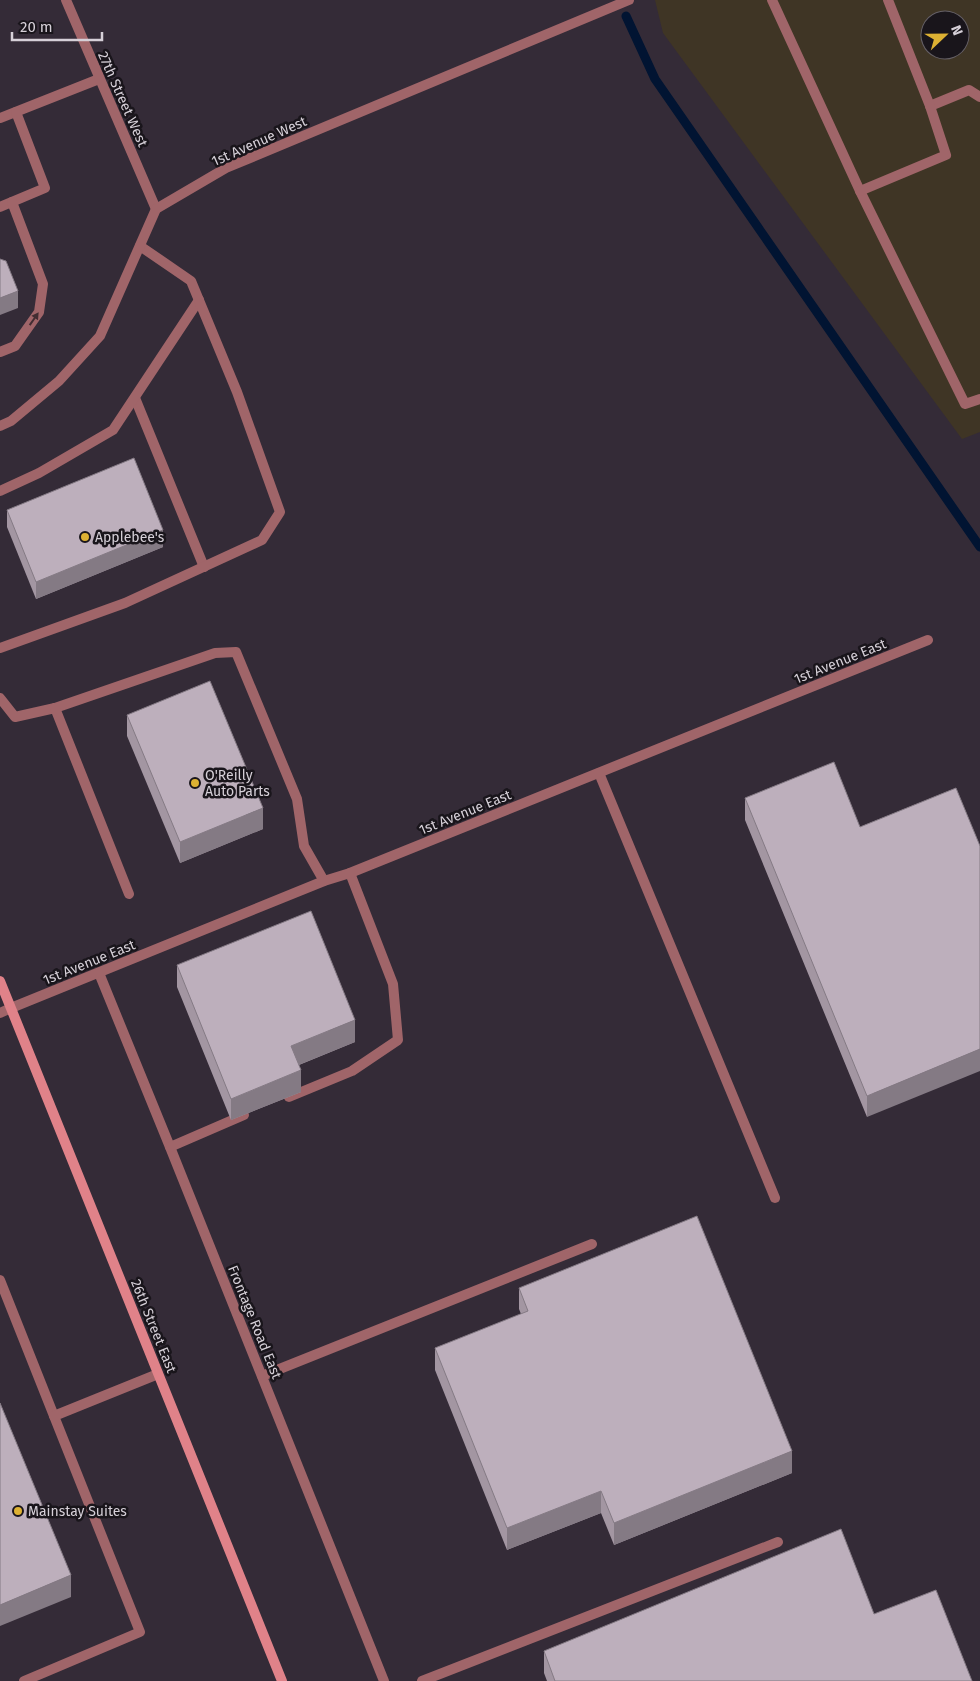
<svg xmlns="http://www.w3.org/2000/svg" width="980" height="1681" font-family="'Fira Sans',sans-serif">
<rect width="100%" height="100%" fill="#342b37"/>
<path fill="#3f3525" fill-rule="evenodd" d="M655 0H980V432L962 439 663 33ZM930 20H960V50H930Z"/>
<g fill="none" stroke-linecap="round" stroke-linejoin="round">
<polyline stroke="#011432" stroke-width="9" points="626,16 655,79 980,547"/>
<g stroke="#a06569" stroke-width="10">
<polyline points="772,0 860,191 965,404 980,399"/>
<polyline points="930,106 969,90 980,97"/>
<polyline points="0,118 99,79"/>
<polyline points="860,191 946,155 930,106 888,0"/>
<polyline points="0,207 45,188 16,112"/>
<polyline points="0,352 15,346 39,312 43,284 12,202"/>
<polyline points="135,398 204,567"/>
<polyline points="0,491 39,473 113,430 199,300"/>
<polyline points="0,648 125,603 262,540 280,512 237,392 191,281 140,246"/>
<polyline points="0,698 15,717 55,708 215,653 236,652 297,799 304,846 324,881"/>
<polyline points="55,708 129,894"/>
<polyline points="599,773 775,1198"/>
<polyline points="99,973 170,1147 384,1681"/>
<polyline points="0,1013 11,1008"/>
<polyline points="289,1097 352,1071 398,1040 393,984 350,873"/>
<polyline points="170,1147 244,1115"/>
<polyline points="0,1280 54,1416"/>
<polyline points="262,1376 592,1244"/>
<polyline points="24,1681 140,1632 54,1416 158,1374"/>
<polyline points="422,1681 778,1542"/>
</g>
<g stroke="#a06569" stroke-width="10">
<polyline points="66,0 156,209"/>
<polyline points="0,426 11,421 59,381 100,336 156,209 226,168 629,0"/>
<polyline points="11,1008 324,881 350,873 928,640"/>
</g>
<polyline stroke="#e08289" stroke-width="10" points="0,981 282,1681"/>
</g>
<g fill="#a396a2">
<polygon points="7,510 163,547 36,599 7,527"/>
<polygon points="127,715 263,829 180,863 127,736"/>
<polygon points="956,788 867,1117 745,820 745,798 860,827"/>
<polygon points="177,965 355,1042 299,1065 301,1092 231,1120 177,987"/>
<polygon points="519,1288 792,1473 614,1545 601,1513 507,1550 435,1370 435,1348 521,1314 519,1309"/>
<polygon points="874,1614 972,1681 547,1681 544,1673 544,1651"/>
</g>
<g fill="#847a84">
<polygon points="18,291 18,308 0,315 0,298"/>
<polygon points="163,530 163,547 36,599 36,582"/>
<polygon points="263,808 263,829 180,863 180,842"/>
<polygon points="355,1020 355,1042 291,1068 291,1046"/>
<polygon points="980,1049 980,1071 867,1117 867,1096"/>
<polygon points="301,1070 301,1092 231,1120 231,1099"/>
<polygon points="792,1451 792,1473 614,1545 614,1523"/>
<polygon points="601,1491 601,1513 507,1550 507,1528"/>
<polygon points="71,1575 71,1597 0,1626 0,1605"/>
</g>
<g fill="#bdafbc" stroke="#847a84">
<polygon points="0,259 6,261 18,291 0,298"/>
<polygon points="134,458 163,530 36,582 7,510"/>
<polygon points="210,681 263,808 180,842 127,715"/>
<polygon points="834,762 860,827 956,788 980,846 980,1049 867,1096 745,798"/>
<polygon points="311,911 355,1020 291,1046 301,1070 231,1099 177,965"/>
<polygon points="697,1216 792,1451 614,1523 601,1491 507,1528 435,1348 528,1311 519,1288"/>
<polygon points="0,1403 71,1575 0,1605"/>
<polygon points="841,1529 874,1614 936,1590 972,1681 555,1681 544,1651"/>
</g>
<defs><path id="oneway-solid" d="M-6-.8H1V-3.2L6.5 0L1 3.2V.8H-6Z" transform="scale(1.25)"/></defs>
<use fill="#422d32" href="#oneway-solid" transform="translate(34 319) rotate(-55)"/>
<g fill="#ddb133" stroke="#19151b" stroke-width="2">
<circle cx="85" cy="537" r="5"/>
<circle cx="195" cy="783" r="5"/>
<circle cx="18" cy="1511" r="5"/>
</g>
<g text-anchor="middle" stroke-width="5" stroke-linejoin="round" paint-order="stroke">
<g font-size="14" fill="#d6d0d8" stroke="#19151b">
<text transform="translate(123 99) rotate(66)" y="5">27th Street West</text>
<text transform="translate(259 141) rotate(-24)" y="5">1st Avenue West</text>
<text transform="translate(840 661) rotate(-22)" y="5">1st Avenue East</text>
<text transform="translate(465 812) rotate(-22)" y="5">1st Avenue East</text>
<text transform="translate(89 962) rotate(-22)" y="5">1st Avenue East</text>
<text transform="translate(255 1322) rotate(68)" y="5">Frontage Road East</text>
<text transform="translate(154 1326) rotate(68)" y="5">26th Street East</text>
</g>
<g font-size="14" fill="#d6d0d8" stroke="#19151b" text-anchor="start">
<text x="95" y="542">Applebee's</text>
<text x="205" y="780">O'Reilly<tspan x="205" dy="16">Auto Parts</tspan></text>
<text x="28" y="1516">Mainstay Suites</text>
</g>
</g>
<g transform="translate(945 35) rotate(68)"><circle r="24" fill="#19151b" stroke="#656067"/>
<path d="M0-4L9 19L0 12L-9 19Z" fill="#ddb133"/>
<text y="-8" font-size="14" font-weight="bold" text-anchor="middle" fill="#d6d0d8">N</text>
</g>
<path d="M12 32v8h90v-8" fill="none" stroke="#d6d0d8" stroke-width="2.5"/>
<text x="20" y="32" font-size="15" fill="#d6d0d8" stroke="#19151b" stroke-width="4" paint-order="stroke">20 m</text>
</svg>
